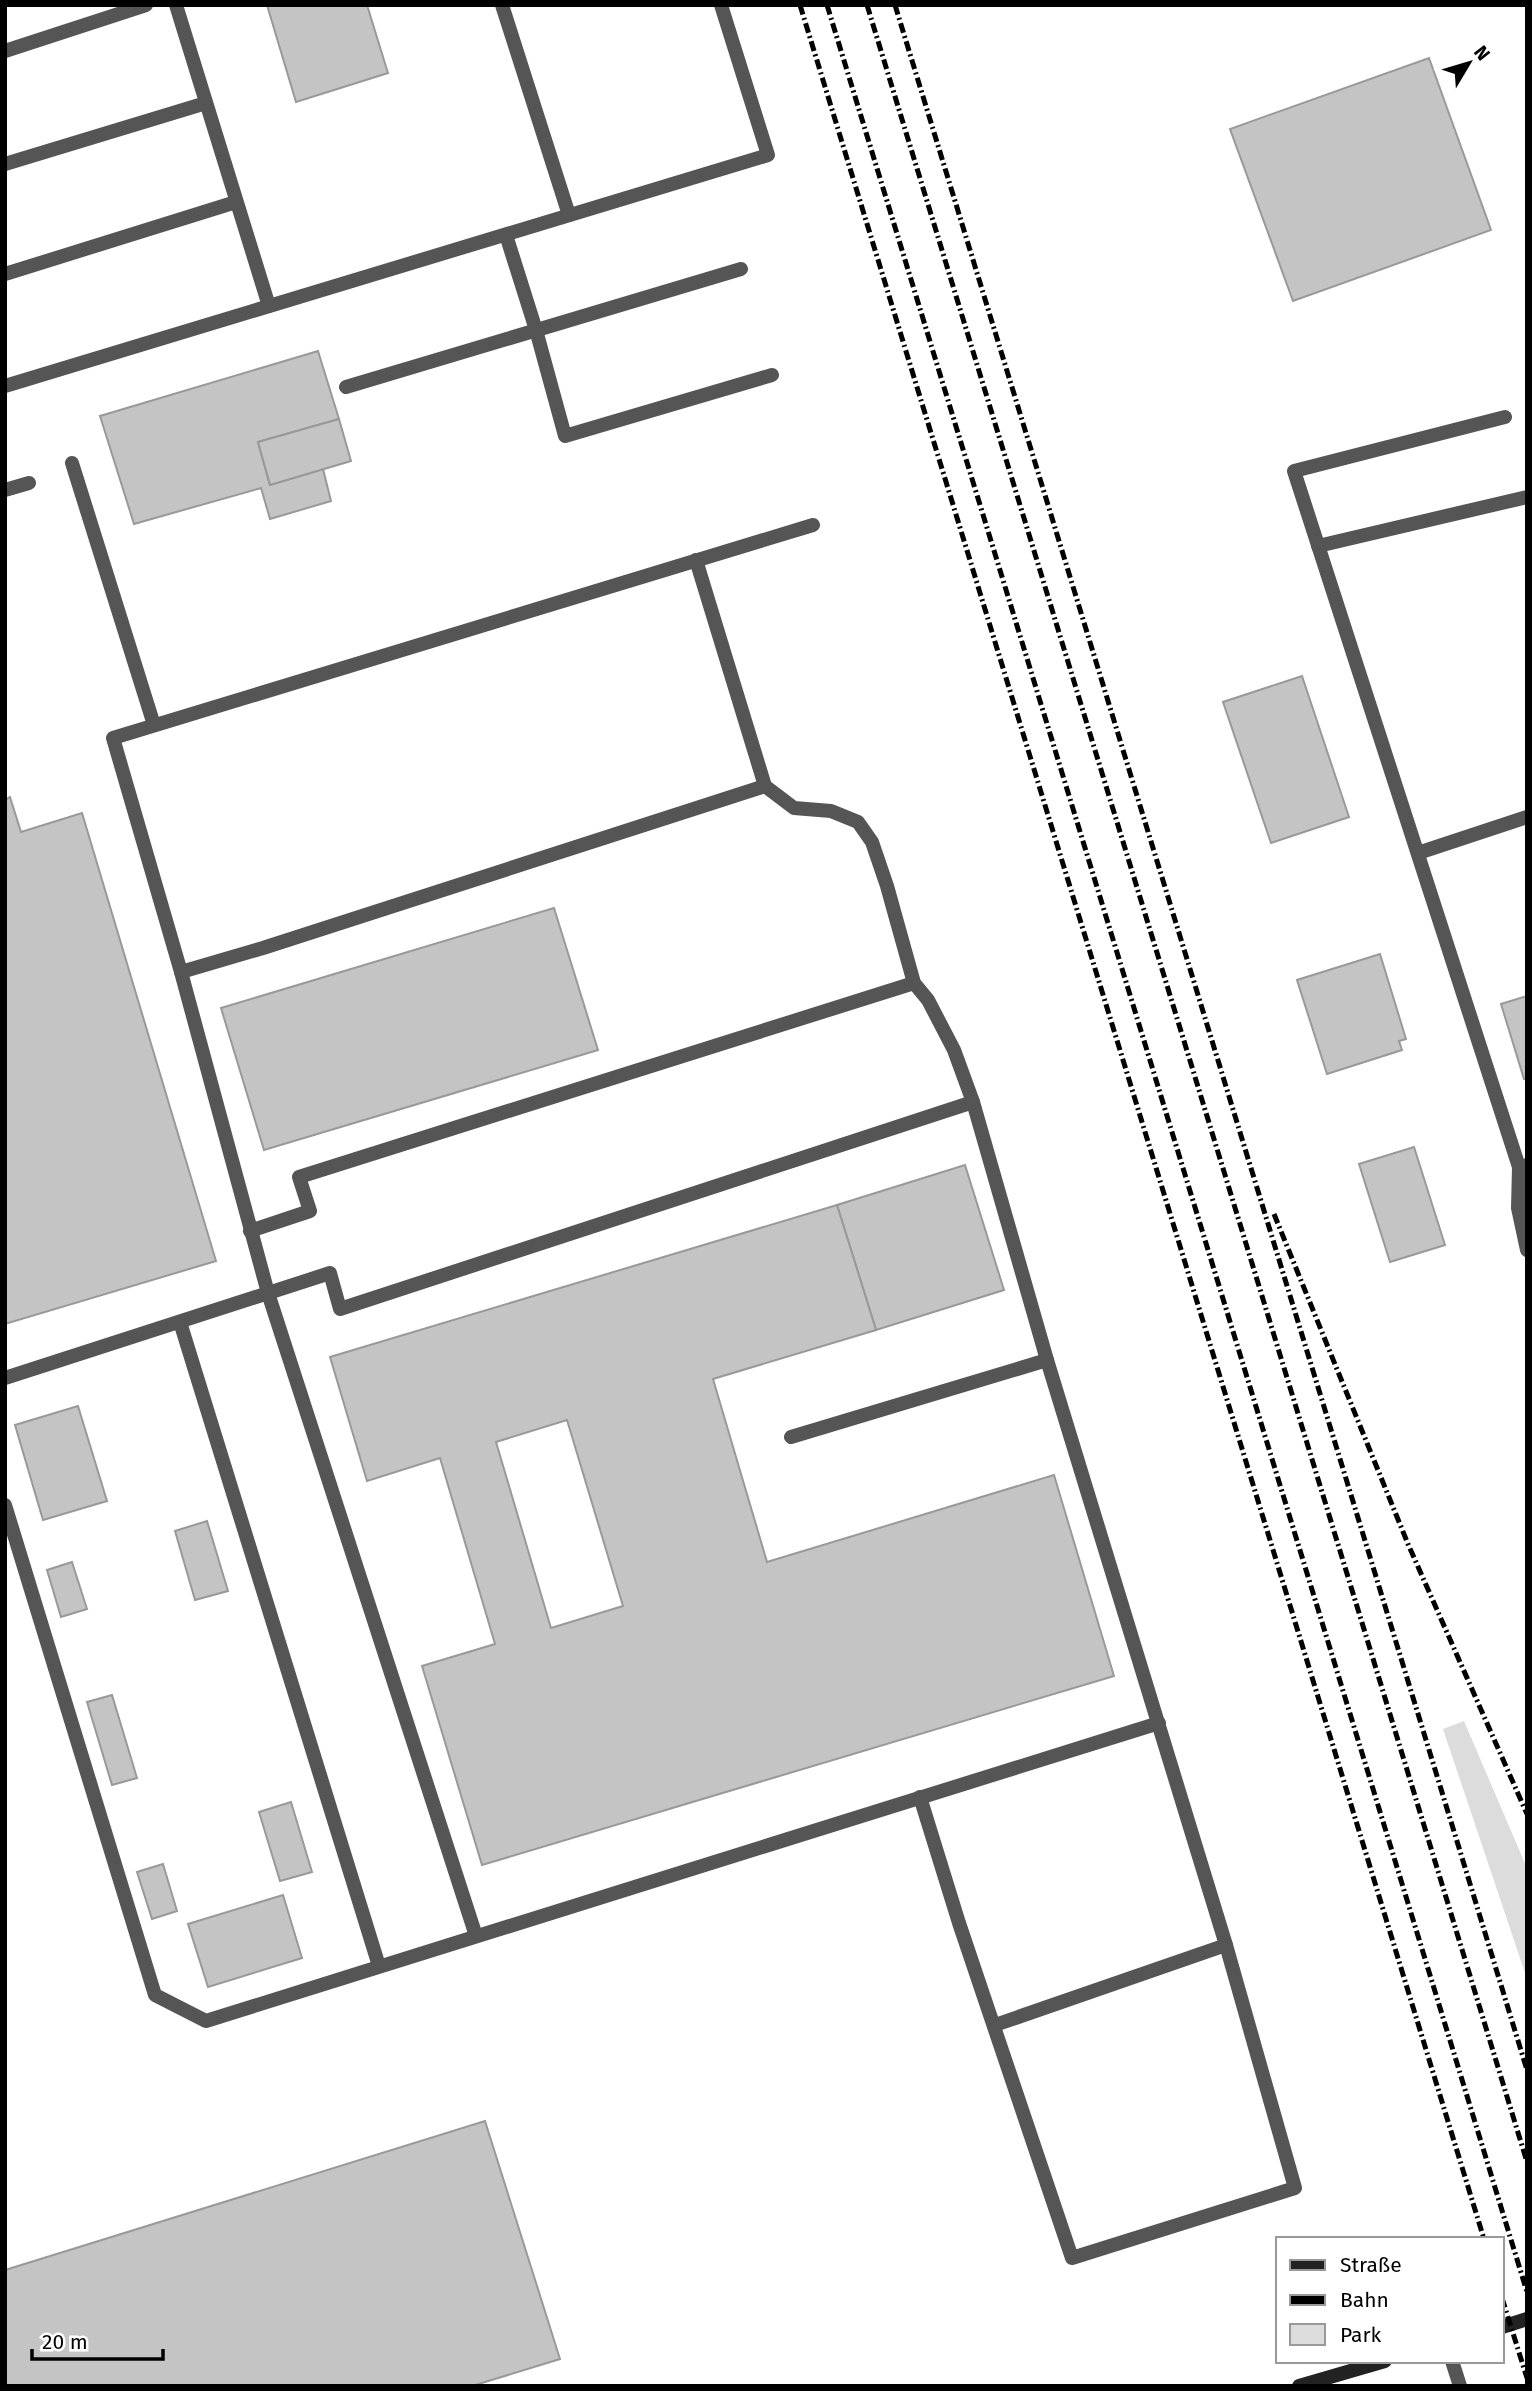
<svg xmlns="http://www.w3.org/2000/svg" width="1532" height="2391" font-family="'Fira Sans',sans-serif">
<rect width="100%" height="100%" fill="#fff"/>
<polygon fill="#dcdcdc" points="1464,1721 1527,1868 1527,1979 1443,1729"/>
<g fill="#c4c4c4" stroke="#999" stroke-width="2" fill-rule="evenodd">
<polygon points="267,5 367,5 388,73 296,102"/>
<polygon points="1429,58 1491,230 1293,301 1230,129"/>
<polygon points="318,351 339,419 258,442 270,485 323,469 331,501 270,519 261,488 134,524 100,416"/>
<polygon points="339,419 351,461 270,485 258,442"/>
<polygon points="1302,676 1349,817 1271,843 1223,702"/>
<polygon points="10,797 21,832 82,813 216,1261 5,1324 5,800"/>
<polygon points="554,908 598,1050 264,1150 221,1008"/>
<polygon points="1380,954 1406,1039 1399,1041 1402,1050 1327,1074 1297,980"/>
<polygon points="1527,996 1527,1078 1524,1079 1501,1004"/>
<polygon points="1414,1147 1445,1245 1390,1262 1359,1164"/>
<polygon points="965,1165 1004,1290 876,1330 837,1205"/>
<path d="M837 1205 876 1330 713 1379 767 1562 1054 1475 1114 1676 482 1865 422 1666 495 1644 440 1458 367 1481 330 1357ZM567 1420 623 1606 551 1628 496 1442Z"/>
<polygon points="78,1406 107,1501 43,1520 15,1425"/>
<polygon points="207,1521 228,1591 195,1600 175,1531"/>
<polygon points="72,1562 87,1609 61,1617 47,1570"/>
<polygon points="112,1695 137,1778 112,1785 87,1702"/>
<polygon points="291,1802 312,1872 280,1881 259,1812"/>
<polygon points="163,1864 177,1911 152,1919 137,1872"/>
<polygon points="283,1895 302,1958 208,1987 188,1924"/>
<polygon points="485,2121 560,2359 472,2386 5,2386 5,2270"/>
</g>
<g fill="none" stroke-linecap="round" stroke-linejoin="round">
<g stroke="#555" stroke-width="14">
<polyline points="176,5 269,306"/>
<polyline points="502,5 569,215"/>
<polyline points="5,51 146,5"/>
<polyline points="5,164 206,103"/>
<polyline points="506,235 536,330 565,436 772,375"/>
<polyline points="5,274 236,202"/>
<polyline points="5,386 768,155 721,5"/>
<polyline points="346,387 741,269"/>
<polyline points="1505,417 1294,471 1519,1167"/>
<polyline points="72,463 154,725"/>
<polyline points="5,490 29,483"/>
<polyline points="1318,546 1527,497"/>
<polyline points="696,560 765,786 794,808 831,811 858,822 872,842 887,886 914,983 928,1000 954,1050 973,1102 1047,1360 1226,1945 1295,2188 1072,2258 959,1923 920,1797"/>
<polyline points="1418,853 1527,817"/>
<polyline points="181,972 263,948 765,786"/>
<polyline points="1527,1165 1519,1167 1518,1208 1527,1250"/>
<polyline points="250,1231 310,1211 299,1177 914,983"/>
<polyline points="180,1322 379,1966"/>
<polyline points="5,1378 330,1273 340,1309 973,1102"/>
<polyline points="791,1437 1047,1360"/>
<polyline points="5,1505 155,1995 206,2021 1159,1723"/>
<polyline points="476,1936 268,1293 181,972 113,738 813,525"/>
<polyline points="995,2025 1226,1945"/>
</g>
<polyline stroke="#555" stroke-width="14" points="1452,2361 1460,2386"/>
<g stroke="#222" stroke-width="14">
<polyline points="1502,2327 1527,2319"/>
<polyline points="1299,2386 1385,2361"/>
</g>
<g stroke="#000" stroke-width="5" stroke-dasharray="10 3.5 2 3.5" stroke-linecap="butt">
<polyline points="800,5 1484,2239"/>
<polyline points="827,5 1527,2292"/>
<polyline points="867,5 1527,2162"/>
<polyline points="895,5 1527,2070"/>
<polyline points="1274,1214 1408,1544 1527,1814"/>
<polyline points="1502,2298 1527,2378"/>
</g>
</g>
<rect width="1532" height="2391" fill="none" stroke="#000000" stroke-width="14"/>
<rect x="1276" y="2237" width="228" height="126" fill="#ffffff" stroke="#999999" stroke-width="2"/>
<rect x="1290" y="2260" width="35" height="10" fill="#222222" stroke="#999999" stroke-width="2"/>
<text x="1340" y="2272" font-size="21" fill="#000000">Straße</text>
<rect x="1290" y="2295" width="35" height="10" fill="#000000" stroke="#999999" stroke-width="2"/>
<text x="1340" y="2307" font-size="21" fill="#000000">Bahn</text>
<rect x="1290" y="2324" width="35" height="21" fill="#dcdcdc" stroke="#999999" stroke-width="2"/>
<text x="1340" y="2342" font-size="21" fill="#000000">Park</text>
<g transform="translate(1469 63) rotate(52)" stroke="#ffffff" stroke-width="5" paint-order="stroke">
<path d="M0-5L12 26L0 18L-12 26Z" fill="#000000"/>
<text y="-10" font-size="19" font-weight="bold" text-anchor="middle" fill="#000000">N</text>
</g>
<path d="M32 2349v10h131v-10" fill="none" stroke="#000000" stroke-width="3.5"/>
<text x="42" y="2349" font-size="21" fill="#000000" stroke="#ffffff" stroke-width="5" paint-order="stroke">20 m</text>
</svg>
